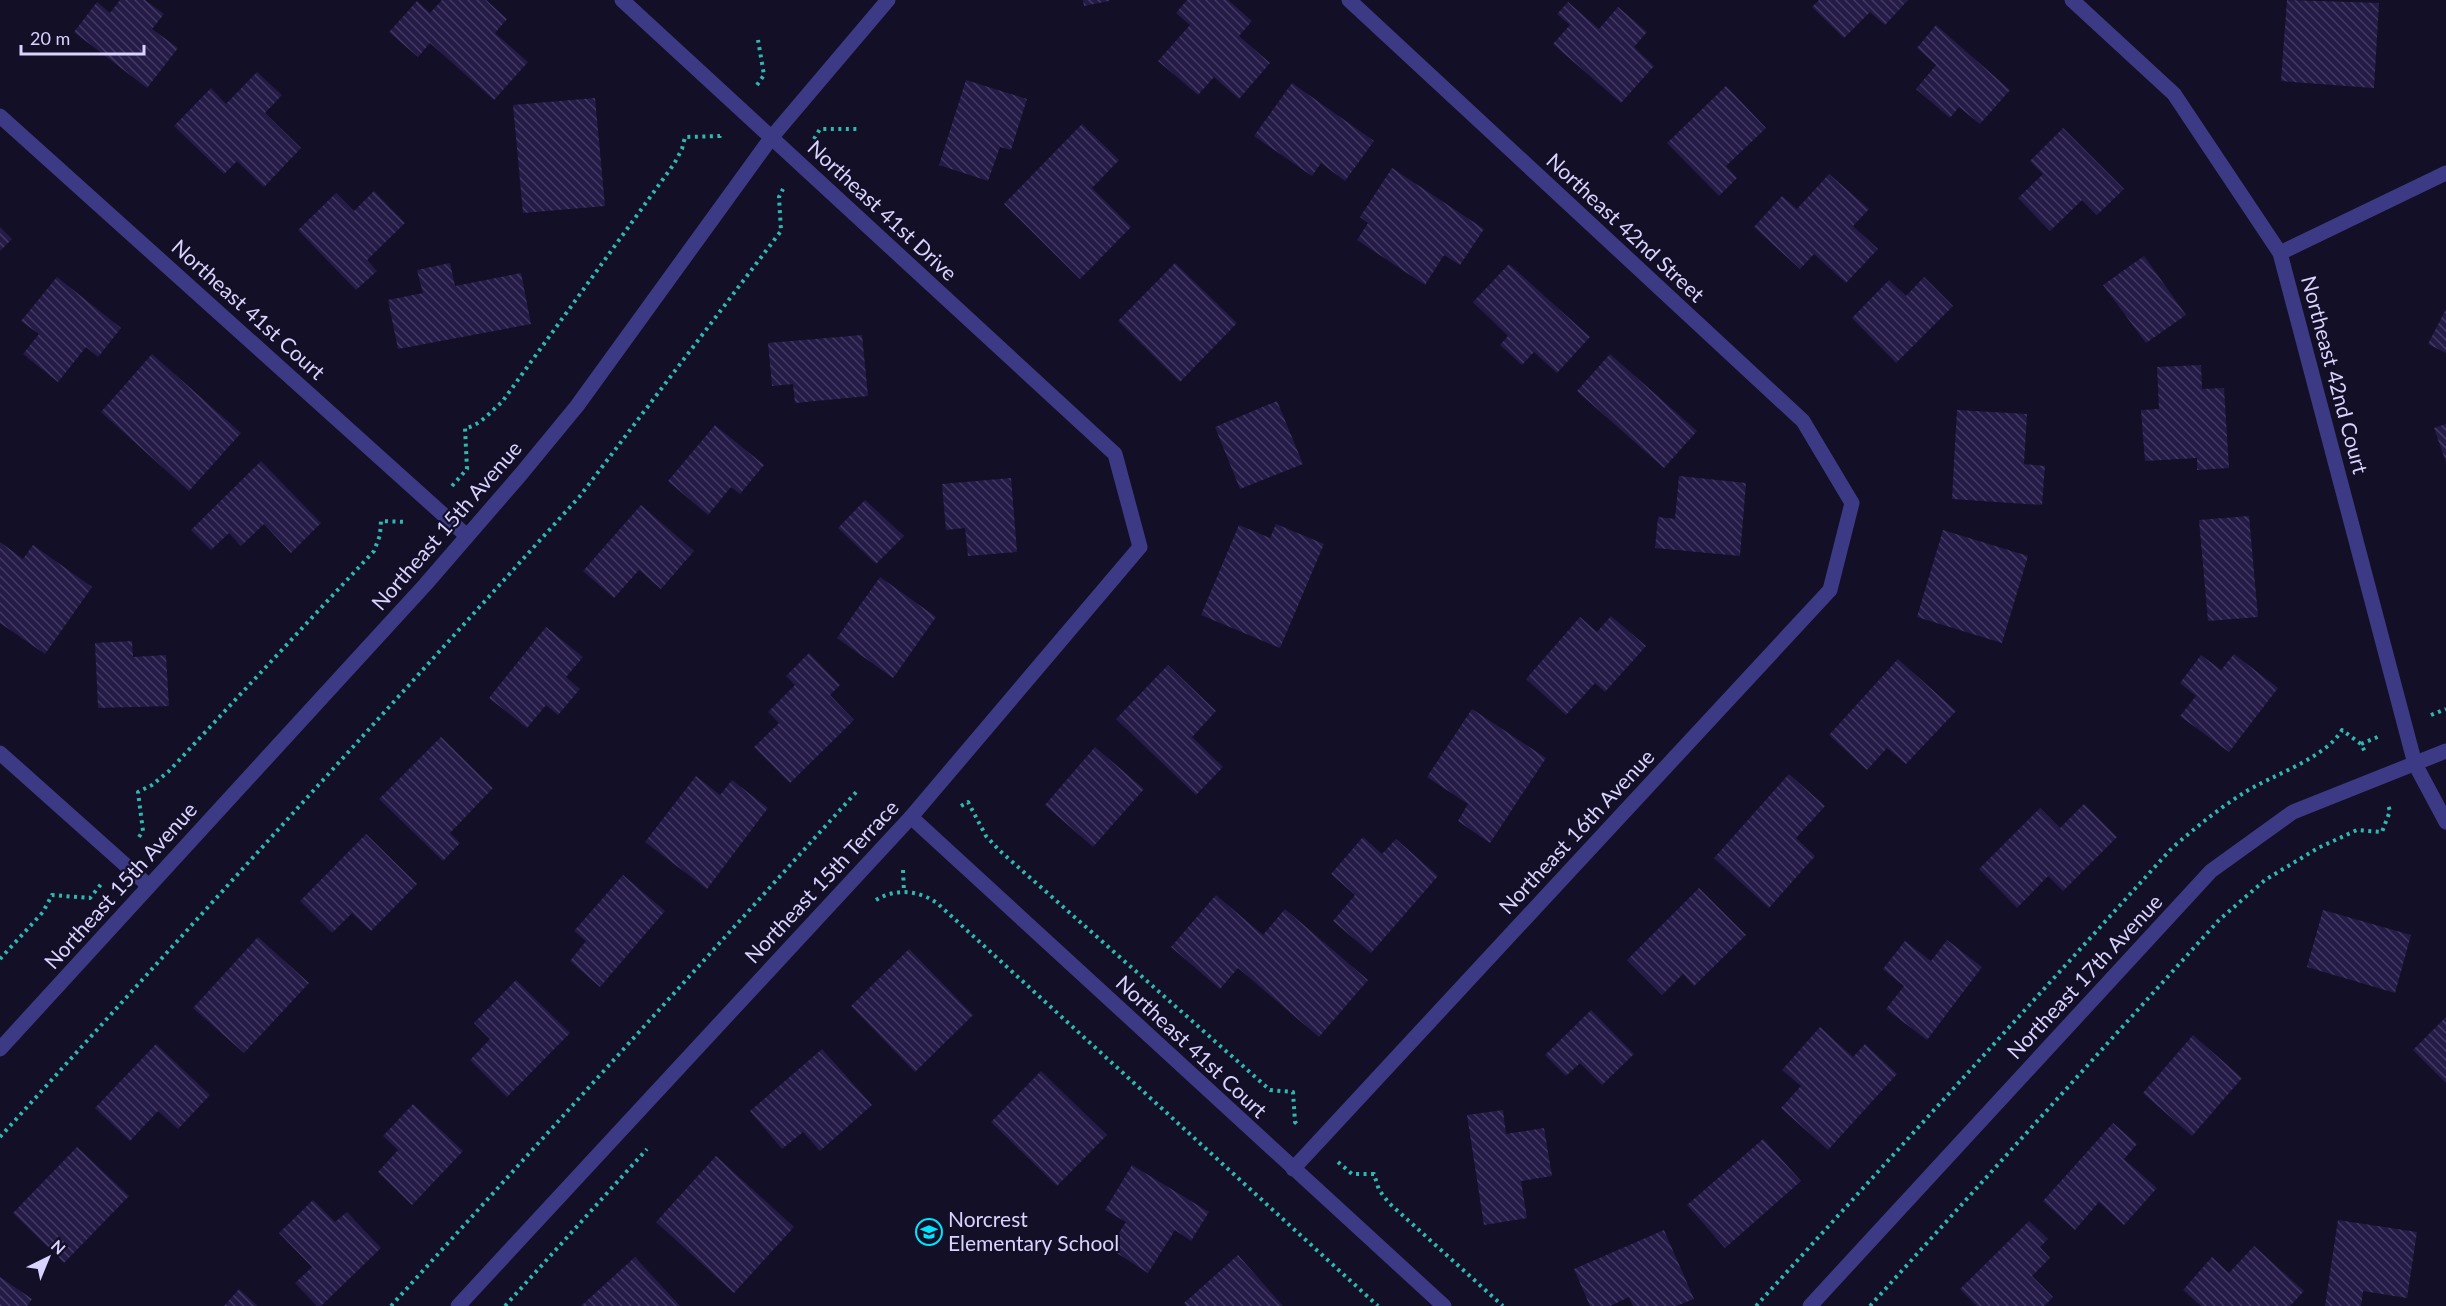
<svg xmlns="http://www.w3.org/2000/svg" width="2446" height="1306" font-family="Lato,sans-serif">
<defs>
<pattern id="building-back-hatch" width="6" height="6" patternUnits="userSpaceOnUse" patternTransform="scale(1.5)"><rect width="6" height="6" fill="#241b47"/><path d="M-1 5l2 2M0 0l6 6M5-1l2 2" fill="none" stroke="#433b63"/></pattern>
</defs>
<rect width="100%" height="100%" fill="#130f26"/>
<g fill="url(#building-back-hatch)">
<polygon points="120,0 145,0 164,14 152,29 178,48 147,88 74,32 97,2 110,13"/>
<polygon points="442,0 486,0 507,19 495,33 528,62 494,100 430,43 418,57 389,32 417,1 430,13"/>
<polygon points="1083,0 1109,0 1109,1 1084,6"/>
<polygon points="1187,0 1228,0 1252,21 1239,36 1270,63 1239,99 1214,77 1198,95 1158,61 1190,25 1176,13"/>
<polygon points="1819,0 1908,0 1885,25 1870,12 1844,38 1812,7"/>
<polygon points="2287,0 2379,3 2374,88 2281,81"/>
<polygon points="1568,2 1599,29 1618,7 1647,32 1634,47 1654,66 1621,103 1553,44 1570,25 1557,14"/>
<polygon points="1936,25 2010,90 1980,124 1959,107 1950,118 1916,89 1936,65 1917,48"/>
<polygon points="257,72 282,95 265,113 301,148 264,187 237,161 224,174 174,126 211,88 226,104"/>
<polygon points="966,80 1027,99 1011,150 1000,147 988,181 939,165"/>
<polygon points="1292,83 1374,141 1345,181 1321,163 1312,176 1254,136"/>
<polygon points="1726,86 1766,128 1726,166 1737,178 1719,196 1667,143"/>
<polygon points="595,98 605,206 523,213 513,105"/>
<polygon points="1082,124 1119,160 1092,188 1131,227 1080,279 1004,204"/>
<polygon points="2063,128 2124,189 2097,215 2082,200 2050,231 2018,198 2043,174 2030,161"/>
<polygon points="1392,168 1484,229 1460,265 1444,255 1425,285 1357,240 1368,223 1360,217"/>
<polygon points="1829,174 1869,209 1853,226 1878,249 1846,283 1814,254 1800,269 1754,227 1782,196 1797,209"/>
<polygon points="374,191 405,223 367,260 377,271 356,290 298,230 336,193 354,211"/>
<polygon points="0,227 12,239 0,251"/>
<polygon points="2144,256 2186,315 2146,343 2103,285"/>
<polygon points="450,263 455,286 521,273 531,324 398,349 388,300 423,293 417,270"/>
<polygon points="1175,263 1237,323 1180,382 1118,321"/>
<polygon points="1509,264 1590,337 1557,373 1534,352 1522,365 1500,345 1508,336 1473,302"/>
<polygon points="57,277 121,328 98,357 86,347 58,382 23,354 39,334 21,321"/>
<polygon points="1924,277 1953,306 1896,363 1852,318 1889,280 1906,296"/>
<polygon points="2446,309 2446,353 2428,344"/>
<polygon points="862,335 868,396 795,403 793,384 772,386 768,343"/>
<polygon points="152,354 241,433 189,491 101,412"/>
<polygon points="1610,354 1697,431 1664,468 1577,391"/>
<polygon points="2201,365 2202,389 2224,388 2229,468 2197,470 2197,458 2145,461 2141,410 2159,409 2157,367"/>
<polygon points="1277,401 1303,464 1240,489 1215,427"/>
<polygon points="1957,410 2027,414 2024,464 2045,466 2042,505 1952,499"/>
<polygon points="2446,424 2446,462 2434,428"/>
<polygon points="715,425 764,465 740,494 731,487 708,515 668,481"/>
<polygon points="261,461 321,523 291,553 264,524 241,546 229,533 211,550 191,530"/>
<polygon points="1679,476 1746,483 1740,556 1655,548 1658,517 1675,519"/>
<polygon points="1011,478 1017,552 968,556 965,528 946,530 942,484"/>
<polygon points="865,500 904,536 876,564 838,528"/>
<polygon points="641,505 694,551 661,589 639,570 614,598 583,571"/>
<polygon points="2249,516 2258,617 2208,621 2199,520"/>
<polygon points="1276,524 1324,544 1280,648 1201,615 1239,525 1270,538"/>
<polygon points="1943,530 2028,556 2002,643 1917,617"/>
<polygon points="0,542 23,559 33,545 92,587 45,654 0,623"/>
<polygon points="880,577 936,617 893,678 837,638"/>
<polygon points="1611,616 1646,646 1605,692 1595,683 1566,715 1526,679 1580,617 1597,632"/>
<polygon points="546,627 583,657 566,677 580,689 558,715 546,705 527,728 489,698"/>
<polygon points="132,641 133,657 166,655 169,706 98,708 95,643"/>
<polygon points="809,653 840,685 830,695 854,720 790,783 754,747 779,723 768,712 795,685 786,676"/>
<polygon points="2234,654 2278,688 2229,752 2180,716 2196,696 2180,683 2201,655 2221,670"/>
<polygon points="1898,659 1956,711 1906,764 1887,748 1867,770 1829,735"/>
<polygon points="1168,665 1216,711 1192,737 1223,767 1196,795 1116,719"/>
<polygon points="1472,709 1546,758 1490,843 1458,821 1468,804 1427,777"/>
<polygon points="441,737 493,788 450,833 460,843 443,861 379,799"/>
<polygon points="1095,747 1144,789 1093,847 1045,805"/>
<polygon points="1789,774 1825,806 1796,838 1815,856 1769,908 1714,858"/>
<polygon points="696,776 720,795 732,780 768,808 707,889 645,842"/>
<polygon points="2084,804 2117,837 2063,891 2048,876 2017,908 1979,869 2040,808 2060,828"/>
<polygon points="366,834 417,884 371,931 352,913 332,933 300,901"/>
<polygon points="1363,837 1382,854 1396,839 1438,876 1371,953 1333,921 1355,895 1331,874"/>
<polygon points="623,875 665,911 600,987 570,961 586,941 574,931"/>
<polygon points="1699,888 1746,935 1694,986 1683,974 1662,995 1627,960"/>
<polygon points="1216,895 1263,935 1285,909 1368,980 1319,1037 1238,968 1220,989 1171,947"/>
<polygon points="2323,910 2411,935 2395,993 2307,967"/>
<polygon points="258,937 309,983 244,1053 193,1008"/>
<polygon points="1947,940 1982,967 1927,1040 1886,1009 1904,986 1883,969 1905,941 1931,961"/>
<polygon points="909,949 973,1015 915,1072 851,1006"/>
<polygon points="516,980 570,1033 507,1097 470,1060 490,1039 474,1023"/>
<polygon points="1591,1010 1634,1054 1602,1085 1580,1063 1566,1076 1545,1055"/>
<polygon points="2446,1017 2446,1083 2413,1050"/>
<polygon points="1820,1027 1853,1057 1865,1044 1897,1074 1828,1150 1781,1108 1801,1086 1782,1070"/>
<polygon points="2193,1035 2242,1078 2192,1136 2143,1093"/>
<polygon points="156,1044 210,1095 178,1129 158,1111 130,1141 95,1108"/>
<polygon points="822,1049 872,1105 820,1151 803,1132 782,1149 750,1111"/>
<polygon points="1041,1071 1107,1135 1057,1186 991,1122"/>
<polygon points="413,1104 463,1151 412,1205 378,1172 398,1150 383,1136"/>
<polygon points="1503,1110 1506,1134 1544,1128 1552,1176 1521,1181 1527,1218 1484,1225 1467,1115"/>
<polygon points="2113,1123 2137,1144 2124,1159 2157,1188 2124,1225 2099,1202 2075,1230 2043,1201"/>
<polygon points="1763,1139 1801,1181 1725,1248 1687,1205"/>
<polygon points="77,1147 129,1196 64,1263 13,1213"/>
<polygon points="716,1156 794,1227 734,1293 656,1222"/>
<polygon points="1132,1165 1209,1212 1191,1241 1175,1230 1148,1273 1109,1248 1126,1222 1105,1210"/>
<polygon points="313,1200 335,1222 347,1212 381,1248 321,1306 317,1306 295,1283 312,1267 279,1233"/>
<polygon points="2338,1220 2417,1232 2407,1298 2363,1291 2361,1306 2325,1306"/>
<polygon points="2029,1221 2048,1239 2040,1247 2050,1258 2032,1276 2053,1297 2044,1306 1977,1306 1960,1289"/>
<polygon points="1664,1230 1694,1299 1676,1306 1633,1306 1629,1297 1610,1306 1590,1306 1574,1269"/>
<polygon points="2254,1246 2304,1291 2290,1306 2201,1306 2183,1290 2212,1257 2229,1273"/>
<polygon points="1238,1255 1283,1306 1187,1306 1184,1303"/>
<polygon points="635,1257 680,1306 581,1306"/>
<polygon points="0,1277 32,1299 27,1306 0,1306"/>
<polygon points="239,1289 258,1306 224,1306"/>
</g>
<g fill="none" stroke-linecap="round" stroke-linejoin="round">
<g stroke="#2fb8b0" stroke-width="4" stroke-dasharray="3 4.5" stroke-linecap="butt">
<polyline points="757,85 764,75 758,40"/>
<polyline points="814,139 820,129 860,129"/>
<path d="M452 486 467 469 465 428C480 426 491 411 502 402L674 164 682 149 685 137 720 136 722 132"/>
<polyline points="2431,715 2446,709"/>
<polyline points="2361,744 2380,736"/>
<polyline points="961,806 968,802 986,836 1000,851 1270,1090 1293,1092 1295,1122 1297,1124"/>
<polyline points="139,837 143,831 138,792 152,785 169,771 374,551 380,535 381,521 407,522"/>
<polyline points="903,870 904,892"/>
<path d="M876 900C896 888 918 890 937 903L1378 1306"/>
<polyline points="0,959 43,912 52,895 90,898 102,883"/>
<polyline points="0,1137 580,496 781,231 779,197 783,189"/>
<polyline points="1338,1162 1352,1174 1374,1174 1379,1190 1389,1203 1503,1306"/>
<polyline points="391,1306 859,789"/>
<polyline points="505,1306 647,1149"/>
<path d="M1756 1306 2172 848C2195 828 2217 810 2242 794 2271 775 2325 759 2342 730L2361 744 2366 754"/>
<polyline points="1870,1306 2219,920 2265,880 2318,848 2357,830 2382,832 2390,811 2388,805"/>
</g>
<g stroke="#3d3a85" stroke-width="15">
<polyline points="2072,0 2174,94 2280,253 2415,764 2446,822"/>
<polyline points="0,116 467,536"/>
<polyline points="2280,253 2446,173"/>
<polyline points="0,753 149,886"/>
<polyline points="911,817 1444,1306"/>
<polyline points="0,1049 425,585 521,474 577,406 771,138 888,0"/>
<polyline points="1293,1169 1830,590 1852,503 1803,421 1349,0"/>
<polyline points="458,1306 911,817 1140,547 1115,454 622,0"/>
<polyline points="1810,1306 2211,871 2293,812 2446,751"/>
</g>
</g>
<defs>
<symbol id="school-ring" viewBox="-11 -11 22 22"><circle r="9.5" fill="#130f26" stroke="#00e5ff" stroke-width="1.5"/><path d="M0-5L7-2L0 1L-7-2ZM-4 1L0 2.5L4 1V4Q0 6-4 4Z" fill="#00e5ff"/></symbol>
</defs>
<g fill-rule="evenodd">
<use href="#school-ring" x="914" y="1217" width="30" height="30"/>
</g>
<g text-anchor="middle" stroke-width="4.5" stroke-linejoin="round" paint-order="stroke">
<g font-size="21" fill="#d9d4ff" stroke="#130f26">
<text transform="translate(882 211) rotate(43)" y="7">Northeast 41st Drive</text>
<text transform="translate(1625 228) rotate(43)" y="7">Northeast 42nd Street</text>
<text transform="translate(248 310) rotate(42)" y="7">Northeast 41st Court</text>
<text transform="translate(2334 375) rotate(75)" y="7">Northeast 42nd Court</text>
<text transform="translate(447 526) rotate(-49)" y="7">Northeast 15th Avenue</text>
<text transform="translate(1577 832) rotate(-47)" y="7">Northeast 16th Avenue</text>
<text transform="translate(822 882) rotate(-47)" y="7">Northeast 15th Terrace</text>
<text transform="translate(121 886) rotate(-48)" y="7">Northeast 15th Avenue</text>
<text transform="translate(2085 977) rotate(-47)" y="7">Northeast 17th Avenue</text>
<text transform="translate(1191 1047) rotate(43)" y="7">Northeast 41st Court</text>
</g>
<g font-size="21" fill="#d9d4ff" stroke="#130f26" text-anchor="start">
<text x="948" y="1227">Norcrest<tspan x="948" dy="24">Elementary School</tspan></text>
</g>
</g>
<g transform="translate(48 1258) rotate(43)" stroke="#130f26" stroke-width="4.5" paint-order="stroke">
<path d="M0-4.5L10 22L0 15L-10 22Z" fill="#d9d4ff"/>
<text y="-9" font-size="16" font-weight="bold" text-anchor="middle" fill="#d9d4ff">N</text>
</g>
<path d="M21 45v9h123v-9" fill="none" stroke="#d9d4ff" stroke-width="3"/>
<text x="30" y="45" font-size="18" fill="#d9d4ff" stroke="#130f26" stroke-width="4.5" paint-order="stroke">20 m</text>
</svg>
